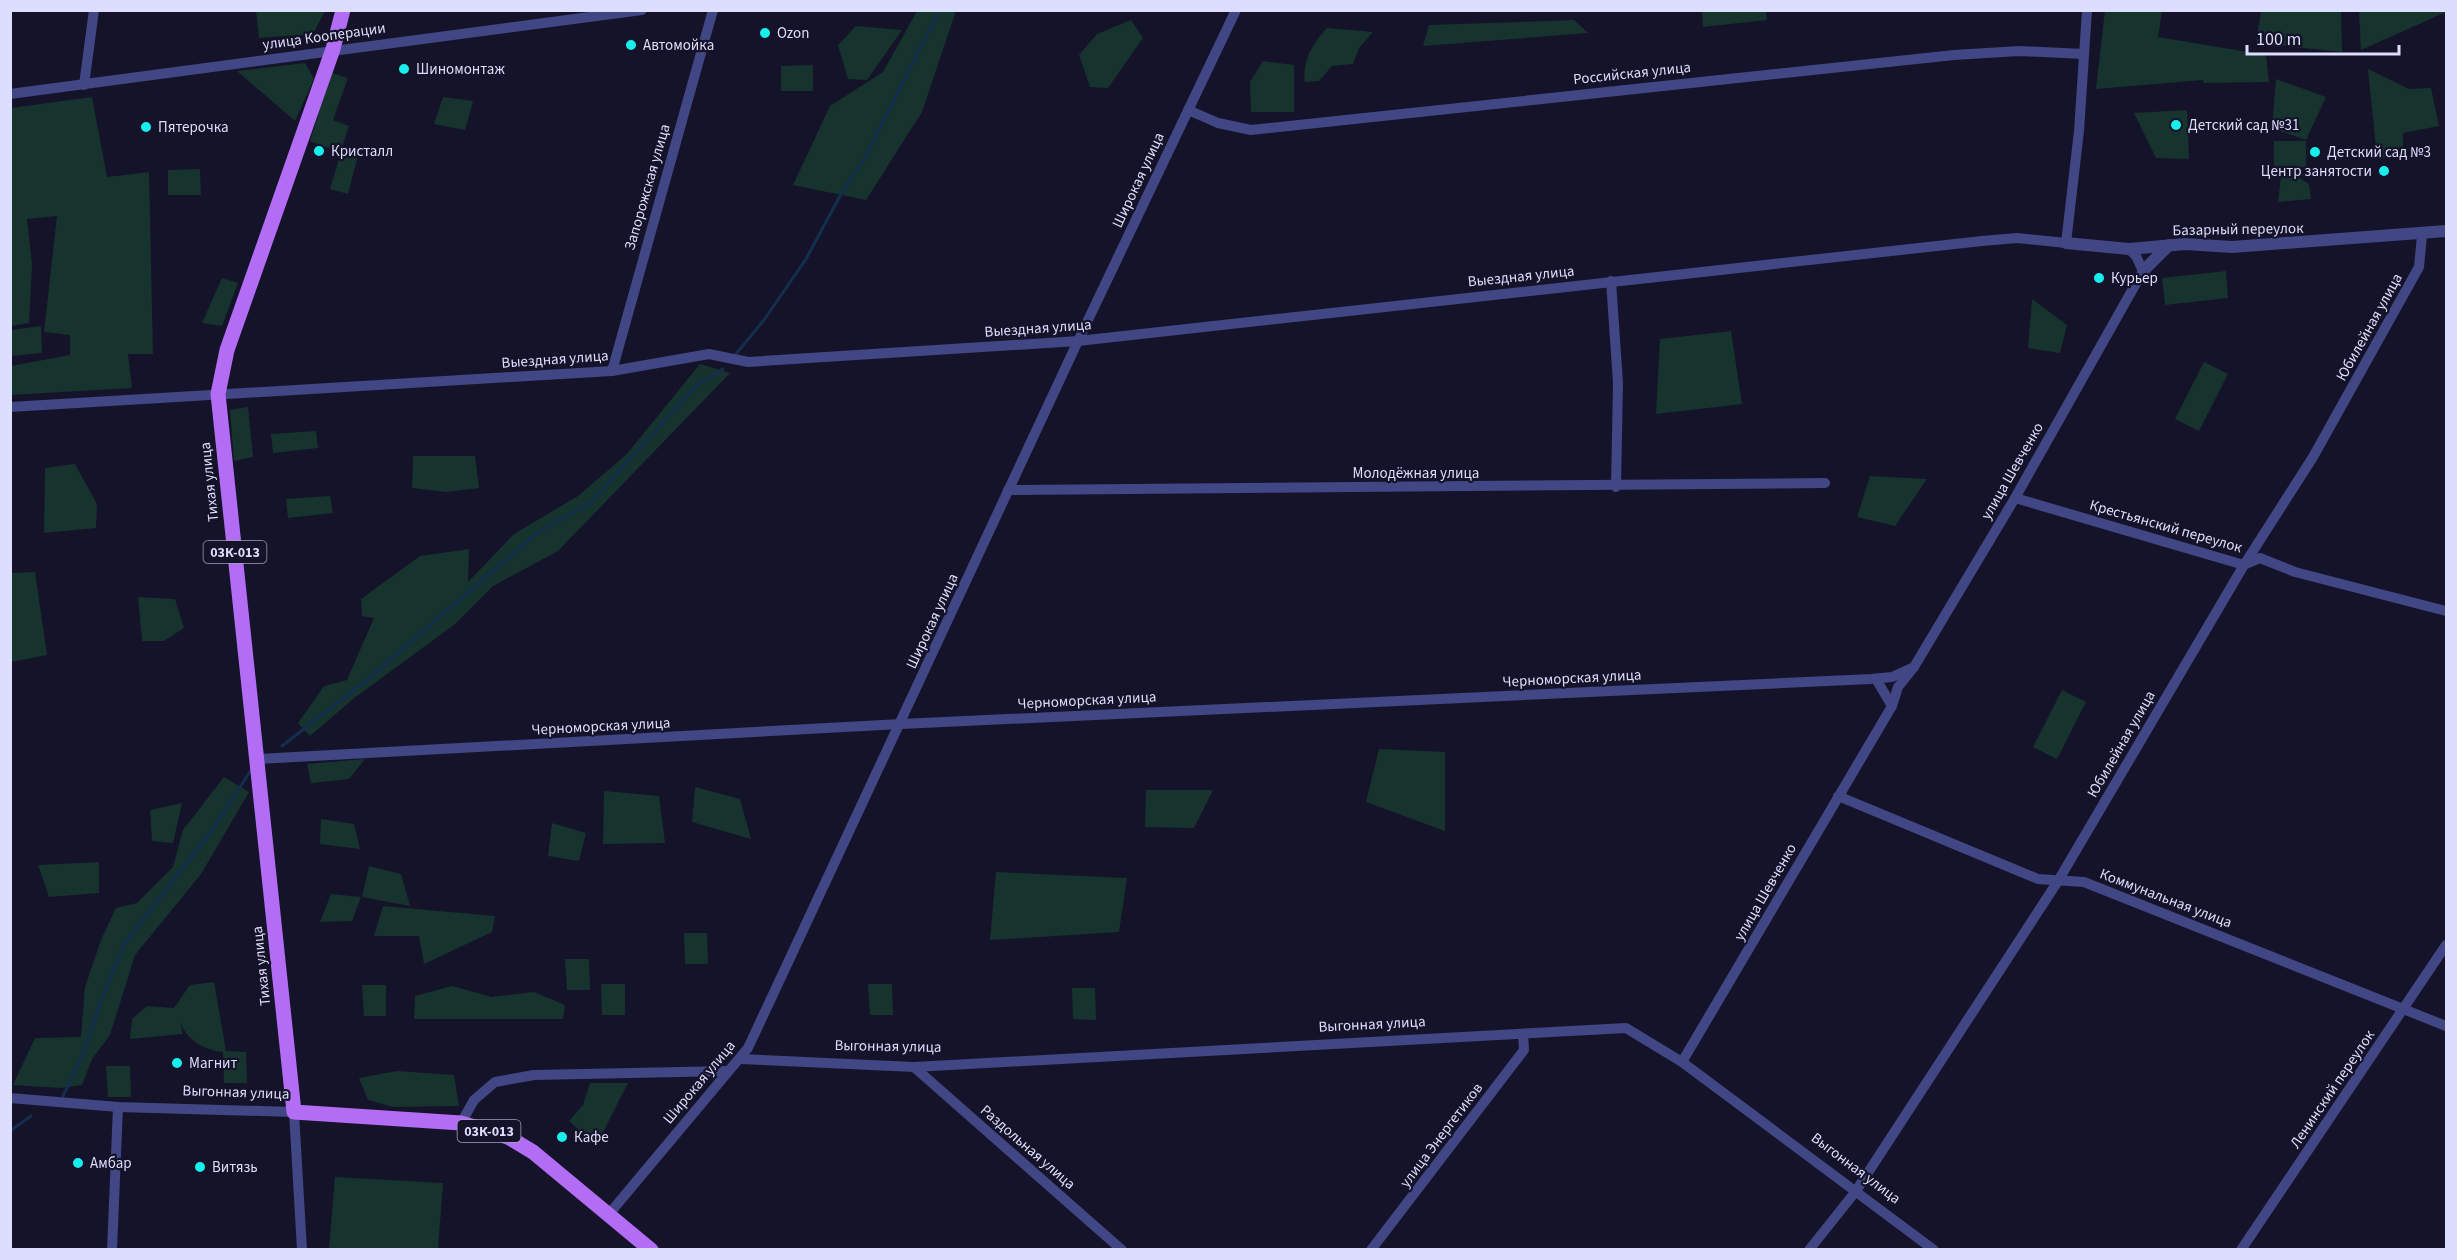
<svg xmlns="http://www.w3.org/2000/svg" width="2457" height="1260" font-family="'Source Sans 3',sans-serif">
<rect width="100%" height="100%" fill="#141329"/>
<g fill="#16332e">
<polygon points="2105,10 2162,11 2158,37 2266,55 2269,82 2204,83 2203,80 2096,89"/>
<polygon points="2446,10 2446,12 2361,50 2359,11"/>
<polygon points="256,11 256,10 325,11 313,34 259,38"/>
<polygon points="917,11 956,11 922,112 866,200 793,185 830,106 883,72"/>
<polygon points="1702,11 1766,11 1767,20 1703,27"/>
<polygon points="2261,11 2341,11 2342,52 2256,43"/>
<polygon points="1131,20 1143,38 1108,88 1090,87 1079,55 1097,34"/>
<polygon points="1574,20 1588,33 1423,46 1429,25"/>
<polygon points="856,26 902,30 867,80 848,79 838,45"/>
<path d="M1327 28 1373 32 1359 48 1353 64 1332 66 1319 81 1305 82C1302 61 1313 43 1327 28Z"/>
<polygon points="1263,61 1294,65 1294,112 1251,112 1250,82"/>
<polygon points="305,63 314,79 295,121 237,71"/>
<polygon points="813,65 813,91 781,91 781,66"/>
<polygon points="2368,69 2409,89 2431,88 2439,126 2403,133 2403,157 2377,158"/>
<polygon points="332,73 348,78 333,120 349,126 342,147 359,151 348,194 330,189 341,152 310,141 318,115 315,113"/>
<polygon points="2276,79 2326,97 2306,140 2272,128"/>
<polygon points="92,97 107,177 149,172 153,354 128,354 132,388 11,395 11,366 70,355 70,335 44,332 57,216 27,219 32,265 29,323 11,326 11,108"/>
<polygon points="443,97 473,101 465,130 434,124"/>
<polygon points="2187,110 2189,159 2156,158 2134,113"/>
<polygon points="2274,141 2306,141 2306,167 2282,167 2309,184 2311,199 2278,202 2282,167 2274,167"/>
<polygon points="200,169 201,195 168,195 168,170"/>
<polygon points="2226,271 2228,298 2165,305 2162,278"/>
<polygon points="222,278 238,283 222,326 202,323"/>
<polygon points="2032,299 2067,325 2060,353 2028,348"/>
<polygon points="41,326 42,353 11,356 11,330"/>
<polygon points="1731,331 1742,404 1656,414 1660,339"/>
<polygon points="2204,362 2228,374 2199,431 2175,419"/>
<polygon points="700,364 730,373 558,551 493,586 455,624 353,699 310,736 298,723 324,686 347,680 374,618 362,616 361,599 420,556 469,549 468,582 514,534 578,496 626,455"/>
<polygon points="248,407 253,457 234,461 230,410"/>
<polygon points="316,431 318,448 273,453 271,434"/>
<polygon points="413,456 475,456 479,488 446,492 412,488"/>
<polygon points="75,464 97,504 96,528 44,533 45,468"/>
<polygon points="1870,476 1927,479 1895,526 1857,517"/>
<polygon points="330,496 333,513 288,518 286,499"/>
<polygon points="35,572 47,655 11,662 11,573"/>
<polygon points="138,597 175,599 184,628 164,641 142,641"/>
<polygon points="2062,690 2086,702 2057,759 2033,747"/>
<polygon points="1379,749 1445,752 1445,831 1366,802"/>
<polygon points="365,759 349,779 311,783 307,764"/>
<polygon points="224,777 249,792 201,874 135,955 110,1035 92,1059 82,1085 60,1088 13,1085 35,1038 81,1037 85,987 101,940 116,908 137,903 173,867 183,830"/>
<polygon points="695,787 740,799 751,839 692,822"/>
<polygon points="1146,790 1213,790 1194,828 1145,827"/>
<polygon points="604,791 659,796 665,843 603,844"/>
<polygon points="182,803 173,843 152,841 150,810"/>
<polygon points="321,819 354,824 360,849 320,844"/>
<polygon points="552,823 586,833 579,861 548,856"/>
<polygon points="99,862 99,893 49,897 38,865"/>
<polygon points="369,866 401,874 410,906 362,897"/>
<polygon points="996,872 1127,878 1119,932 990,940"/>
<polygon points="331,894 361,897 352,921 320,922"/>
<polygon points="383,906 495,916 492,932 424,964 419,936 374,936"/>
<polygon points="684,933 707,933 708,964 685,964"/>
<polygon points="565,959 589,959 590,990 567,990"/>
<path d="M214 982 226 1051 246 1052 247 1083H224L223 1052C202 1049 188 1041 180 1022L183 1034 130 1039 132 1019 147 1006 174 1008 190 985Z"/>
<polygon points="601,984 625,984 625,1015 602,1015"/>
<polygon points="868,984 892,984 893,1015 870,1015"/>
<polygon points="362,985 386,985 386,1016 364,1016"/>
<polygon points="452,986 492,997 534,992 565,1005 563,1019 414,1019 415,996"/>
<polygon points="1072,988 1095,988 1096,1020 1073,1019"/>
<polygon points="106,1066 130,1066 131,1097 108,1097"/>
<polygon points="397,1071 454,1075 459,1106 393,1107 368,1100 359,1078"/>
<polygon points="590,1083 628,1083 596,1146 569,1121 583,1105"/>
<polygon points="335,1177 443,1183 438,1249 329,1249"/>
</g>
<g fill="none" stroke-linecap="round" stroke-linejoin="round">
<g stroke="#132f4d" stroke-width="3">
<polyline points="736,354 764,320 806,259 841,194 864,159 940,10"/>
<polyline points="282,746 369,678 537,533 590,503 696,386 723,369"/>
<polyline points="63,1096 83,1054 101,1000 125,943 213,829 251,770"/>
<polyline points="10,1131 31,1116"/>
</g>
<g stroke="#414684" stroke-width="10">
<polyline points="84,85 94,10"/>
<polyline points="10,94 642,10"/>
<polyline points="1188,110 1218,123 1251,130 1954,55 2019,51 2084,54"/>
<polyline points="1611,281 1618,383 1616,487"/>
<polyline points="612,371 713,10"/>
<polyline points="10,407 612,371 709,354 748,362 1078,341 1982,241 2017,238 2066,243 2079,131 2087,10"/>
<polyline points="1008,490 1825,483"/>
<polyline points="2015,498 2244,565 2260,558 2295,572 2446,611"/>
<polyline points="1892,706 1898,687 1914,667 2015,498 2143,271 2136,256 2129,249"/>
<polyline points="258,759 901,724 1871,679 1892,677 1914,667"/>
<polyline points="1838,796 2038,879 2084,882 2446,1026"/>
<polyline points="740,1059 914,1067 1626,1028 1682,1062 1934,1250"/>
<polyline points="1682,1062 1892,706 1876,679"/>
<polyline points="914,1067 1122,1250"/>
<polyline points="10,1098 118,1107 294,1112 302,1250"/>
<polyline points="461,1123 474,1100 495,1082 534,1075 728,1071"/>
<polyline points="609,1214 748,1048 1078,341 1236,10"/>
<polyline points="112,1250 118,1107"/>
<polyline points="1371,1250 1524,1050 1523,1034"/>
<polyline points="1809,1250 1856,1191 2058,881 2244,565 2313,457 2419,267 2422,235"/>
<polyline points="2241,1250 2446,945"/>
</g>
<g stroke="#414684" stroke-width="12">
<polyline points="2066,243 2129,249 2185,244 2232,247 2446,231"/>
<polyline points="2143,271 2169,245"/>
</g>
<polyline stroke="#b26df4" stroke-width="15" points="343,10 333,49 227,350 218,394 294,1112 461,1123 508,1137 533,1152 651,1250"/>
</g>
<g fill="#18eeeb" stroke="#141329" stroke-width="2">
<circle cx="765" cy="33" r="6"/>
<circle cx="631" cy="45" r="6"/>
<circle cx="404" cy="69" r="6"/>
<circle cx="2176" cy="125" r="6"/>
<circle cx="146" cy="127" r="6"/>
<circle cx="319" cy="151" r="6"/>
<circle cx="2315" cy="152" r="6"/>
<circle cx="2384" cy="171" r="6"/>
<circle cx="2099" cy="278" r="6"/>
<circle cx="177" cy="1063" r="6"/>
<circle cx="562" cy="1137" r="6"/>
<circle cx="78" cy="1163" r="6"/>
<circle cx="200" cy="1167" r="6"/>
</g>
<g text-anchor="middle" stroke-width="4.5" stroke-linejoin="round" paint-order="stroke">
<g fill="#141329" stroke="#a1a0bd" stroke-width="1.5">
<rect x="203.5" y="541" width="63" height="22" rx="4.5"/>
<rect x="457.5" y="1120" width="63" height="22" rx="4.5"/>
</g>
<g font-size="14" font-weight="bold" fill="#ddddfd">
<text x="235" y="557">03К-013</text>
<text x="489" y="1136">03К-013</text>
</g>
<g font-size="15" fill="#ddddfd" stroke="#141329" text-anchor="start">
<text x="777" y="38">Ozon</text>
<text x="643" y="50">Автомойка</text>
<text x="416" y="74">Шиномонтаж</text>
<text x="2188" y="130">Детский сад №31</text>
<text x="158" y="132">Пятерочка</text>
<text x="331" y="156">Кристалл</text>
<text x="2327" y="157">Детский сад №3</text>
<text x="2372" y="176" text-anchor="end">Центр занятости</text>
<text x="2111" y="283">Курьер</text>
<text x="189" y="1068">Магнит</text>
<text x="574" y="1142">Кафе</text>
<text x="90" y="1168">Амбар</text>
<text x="212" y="1172">Витязь</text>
</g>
<g font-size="15" fill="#ddddfd" stroke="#141329">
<text transform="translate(324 36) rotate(-8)" y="5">улица Кооперации</text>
<text transform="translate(1632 73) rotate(-6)" y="5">Российская улица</text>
<text transform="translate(1138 180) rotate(-65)" y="5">Широкая улица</text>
<text transform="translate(647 187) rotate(-74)" y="5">Запорожская улица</text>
<text transform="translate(2238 229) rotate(-1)" y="5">Базарный переулок</text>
<text transform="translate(1521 276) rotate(-6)" y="5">Выездная улица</text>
<text transform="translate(2369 327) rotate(-61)" y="5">Юбилейная улица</text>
<text transform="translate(1038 328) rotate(-4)" y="5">Выездная улица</text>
<text transform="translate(555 359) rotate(-4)" y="5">Выездная улица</text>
<text transform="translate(2012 471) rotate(-60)" y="5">улица Шевченко</text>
<text x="1416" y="478">Молодёжная улица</text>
<text transform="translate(209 482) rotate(-96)" y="5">Тихая улица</text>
<text transform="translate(2166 526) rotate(16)" y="5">Крестьянский переулок</text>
<text transform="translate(932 621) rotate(-65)" y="5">Широкая улица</text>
<text transform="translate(1572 678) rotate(-3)" y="5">Черноморская улица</text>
<text transform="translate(1087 700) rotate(-3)" y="5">Черноморская улица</text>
<text transform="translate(601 726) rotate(-3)" y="5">Черноморская улица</text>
<text transform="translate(2121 744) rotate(-60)" y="5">Юбилейная улица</text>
<text transform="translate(1765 892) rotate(-60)" y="5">улица Шевченко</text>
<text transform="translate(2166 898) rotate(21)" y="5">Коммунальная улица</text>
<text transform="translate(261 966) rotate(-96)" y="5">Тихая улица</text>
<text transform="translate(1372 1024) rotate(-3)" y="5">Выгонная улица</text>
<text transform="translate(888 1046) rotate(1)" y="5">Выгонная улица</text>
<text transform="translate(699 1082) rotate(-50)" y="5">Широкая улица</text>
<text transform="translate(2332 1089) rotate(-56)" y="5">Ленинский переулок</text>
<text transform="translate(236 1092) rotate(2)" y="5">Выгонная улица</text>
<text transform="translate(1441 1135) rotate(-53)" y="5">улица Энергетиков</text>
<text transform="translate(1028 1147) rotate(41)" y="5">Раздольная улица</text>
<text transform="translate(1856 1168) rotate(37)" y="5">Выгонная улица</text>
</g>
</g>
<rect width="2457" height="1260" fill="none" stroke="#ddddfd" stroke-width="24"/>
<path d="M2247 45v9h152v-9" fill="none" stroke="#ddddfd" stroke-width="3"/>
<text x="2256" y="45" font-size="18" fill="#ddddfd" stroke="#141329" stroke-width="4.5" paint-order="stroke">100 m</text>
</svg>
